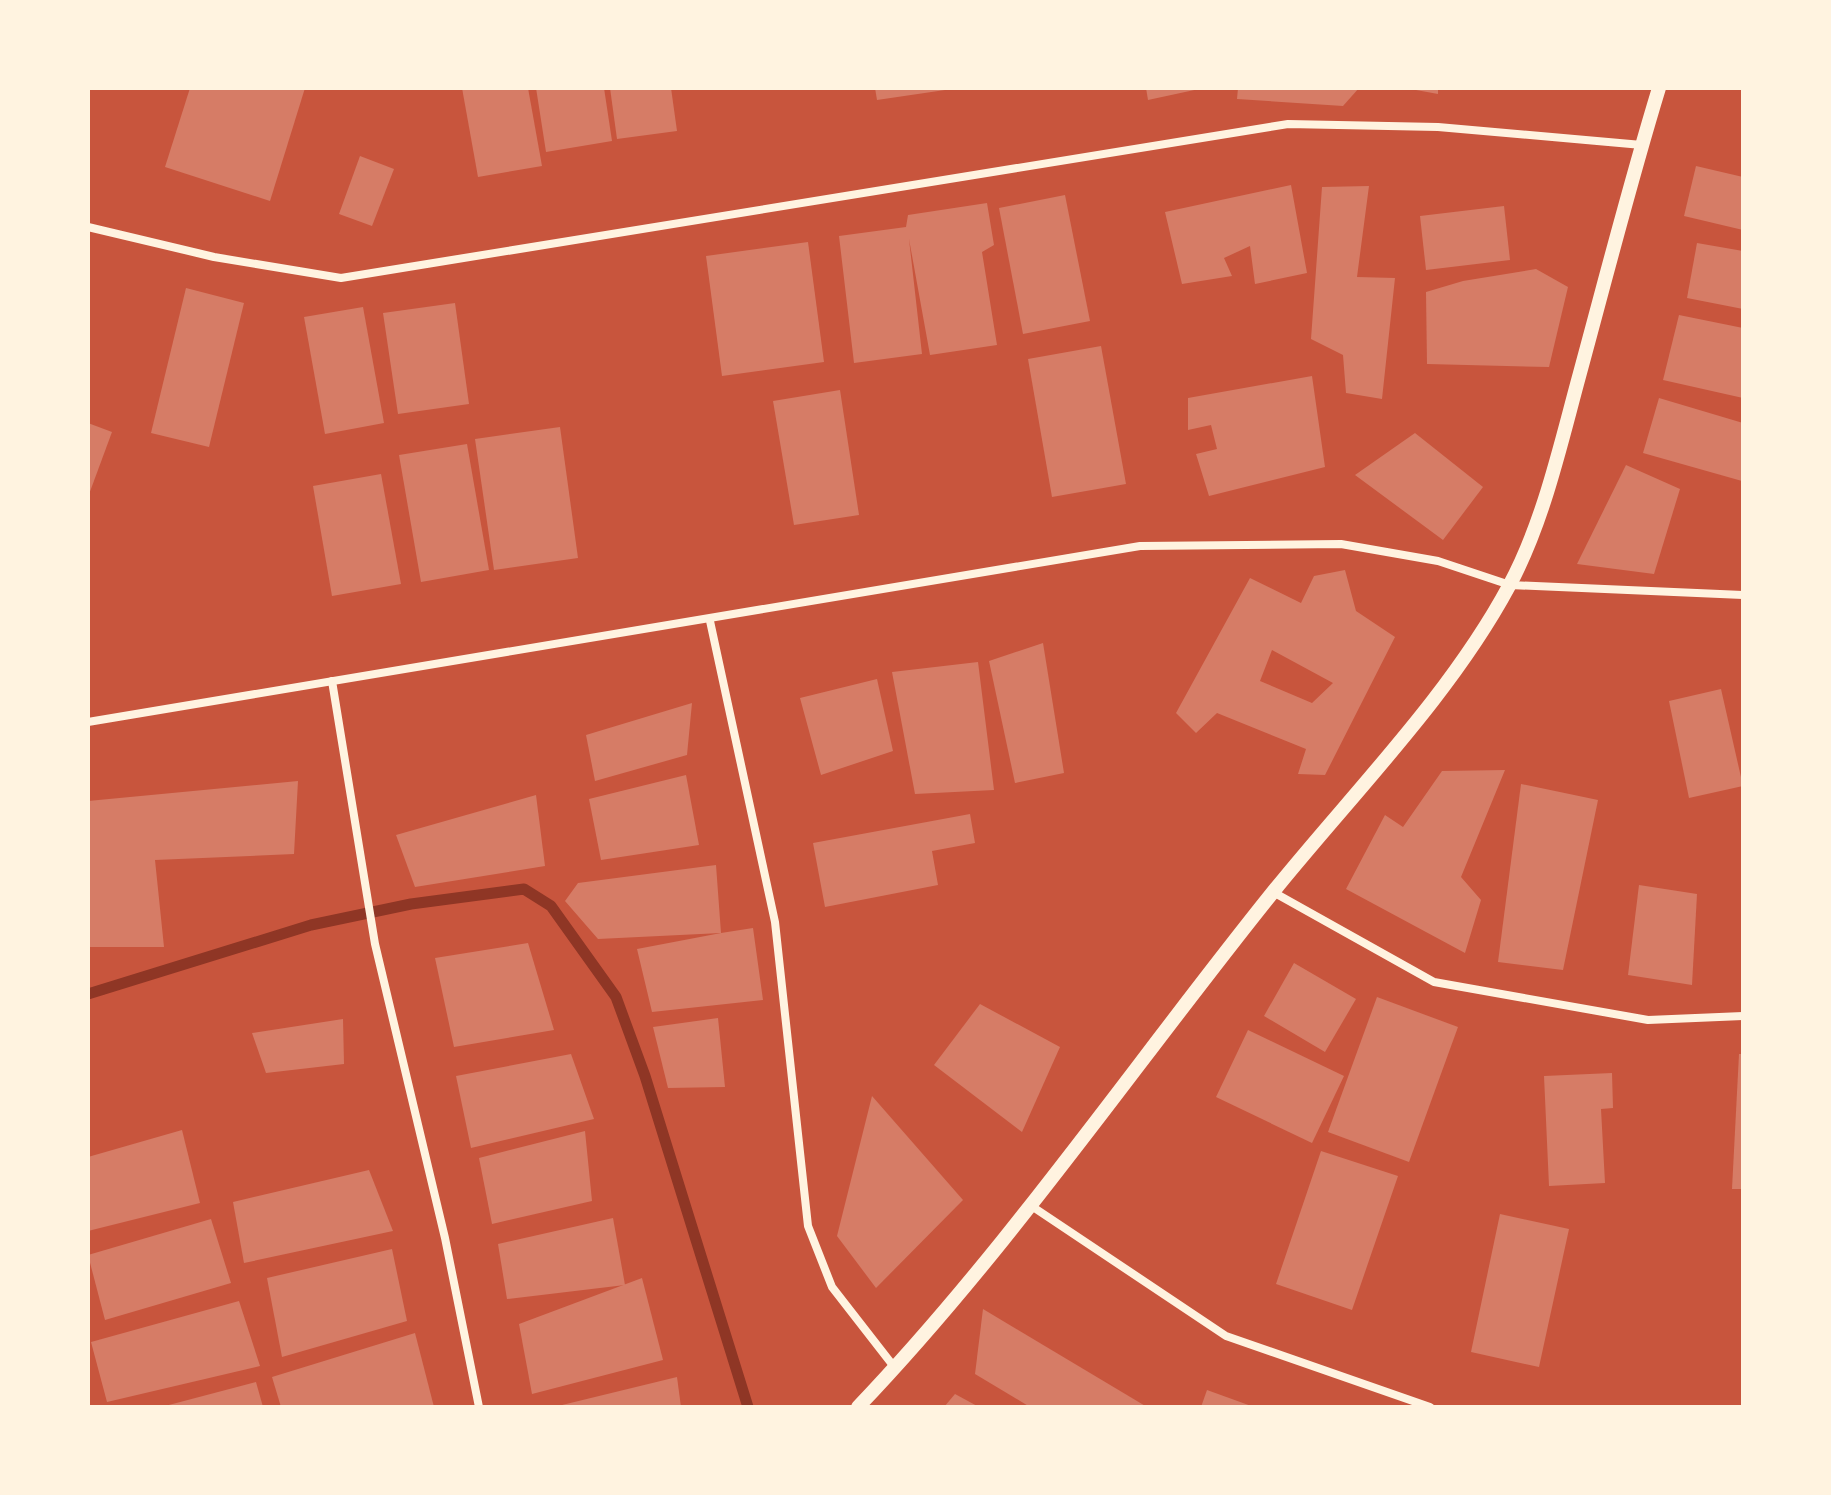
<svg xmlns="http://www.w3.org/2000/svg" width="1831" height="1495" font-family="Georgia,serif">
<rect width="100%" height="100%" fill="#c8553d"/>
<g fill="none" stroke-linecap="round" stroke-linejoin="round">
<polyline stroke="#8f3625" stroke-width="11" points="88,994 311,925 411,904 524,889 551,906 616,997 645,1076 748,1407"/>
</g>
<g fill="#d67c66" fill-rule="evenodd">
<polygon points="190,88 305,88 270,201 165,167"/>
<polygon points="462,88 528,88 542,166 478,177"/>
<polygon points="536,88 604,88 612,141 546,152"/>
<polygon points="610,88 671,88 677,131 617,139"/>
<polygon points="875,88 945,88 945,90 877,100"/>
<polygon points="1146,88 1199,88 1199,89 1148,100"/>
<polygon points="1238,88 1359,88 1343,106 1237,99"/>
<polygon points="1405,88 1438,88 1438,94"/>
<polygon points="360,156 394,169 372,226 339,214"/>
<polygon points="1696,166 1743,177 1743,230 1684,216"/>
<polygon points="1291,185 1307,273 1255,284 1250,246 1224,258 1232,276 1182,284 1165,212"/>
<polygon points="1369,186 1357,277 1395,278 1382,399 1346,393 1343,355 1311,339 1322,187"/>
<polygon points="1065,195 1090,321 1023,334 999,208"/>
<polygon points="987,203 994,245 982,252 997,345 930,355 909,239 922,354 854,363 839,236 906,227 908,215"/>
<polygon points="1504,206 1510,260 1426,270 1420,216"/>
<polygon points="808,242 824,362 722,376 706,256"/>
<polygon points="1697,243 1743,251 1743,309 1687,298"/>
<polygon points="1536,269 1568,287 1549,367 1427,364 1426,292 1463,281"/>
<polygon points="186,288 244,303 209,447 151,433"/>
<polygon points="455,303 469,404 398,414 383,313"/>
<polygon points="363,307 384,423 325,434 304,317"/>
<polygon points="1679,315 1743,328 1743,398 1663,380"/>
<polygon points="1101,346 1126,484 1052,497 1028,359"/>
<polygon points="1312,376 1325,467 1209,496 1196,454 1217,449 1211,425 1188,430 1188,398"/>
<polygon points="840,390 859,515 794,525 773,401"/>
<polygon points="1659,398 1743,423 1742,481 1643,453"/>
<polygon points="88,423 112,432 88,497"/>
<polygon points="560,427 578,558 494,570 475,439"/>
<polygon points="1415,433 1483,487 1443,540 1355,475"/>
<polygon points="467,444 489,570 421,582 399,455"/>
<polygon points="1626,465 1680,489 1654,574 1577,564"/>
<polygon points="381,474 401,584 332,596 313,486"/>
<path d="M1345 570 1356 611 1395 637 1325 775 1298 774 1306 749 1217 713 1196 733 1176 713 1250 578 1301 603 1314 576ZM1272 650 1333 683 1312 703 1260 681Z"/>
<polygon points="1043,643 1064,773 1015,783 989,661"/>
<polygon points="978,662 994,790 915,794 892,672"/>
<polygon points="877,679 893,751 821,775 800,698"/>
<polygon points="1721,689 1743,786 1689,798 1669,701"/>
<polygon points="692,703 687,755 595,781 586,735"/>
<polygon points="1505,770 1461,877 1481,900 1465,953 1346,889 1385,815 1403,827 1442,771"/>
<polygon points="686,775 699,845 601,860 589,799"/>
<polygon points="298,781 294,854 155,860 164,947 88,947 88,801"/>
<polygon points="1521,784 1598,800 1563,970 1498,962"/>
<polygon points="536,795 545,866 415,887 396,835"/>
<polygon points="970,814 975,843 932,851 938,885 825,907 813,843"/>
<polygon points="716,865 721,933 753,928 763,1000 652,1012 637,949 721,933 598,939 565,901 578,883"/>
<polygon points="1639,885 1697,894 1692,985 1628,975"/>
<polygon points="528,943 554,1030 454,1047 435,958"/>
<polygon points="1294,963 1356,999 1325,1052 1264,1016"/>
<polygon points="1377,997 1458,1027 1409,1162 1328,1132"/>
<polygon points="980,1004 1060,1047 1022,1132 934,1065"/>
<polygon points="718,1018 725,1087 668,1088 653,1027"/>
<polygon points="343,1019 344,1064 266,1073 252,1033"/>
<polygon points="1248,1030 1344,1076 1312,1143 1216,1097"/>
<polygon points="571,1054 594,1119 471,1148 456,1076"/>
<polygon points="1739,1054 1743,1054 1743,1189 1732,1189"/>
<polygon points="1612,1073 1613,1108 1601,1109 1605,1183 1549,1186 1544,1076"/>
<polygon points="872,1096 963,1200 876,1288 837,1236"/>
<polygon points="182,1130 200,1203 88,1231 88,1157"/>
<polygon points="585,1131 592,1201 492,1224 479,1158"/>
<polygon points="1321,1151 1398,1176 1352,1310 1276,1284"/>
<polygon points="369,1170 393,1231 244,1263 233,1202"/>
<polygon points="1500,1214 1569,1229 1539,1367 1471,1352"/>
<polygon points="613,1218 625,1285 507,1299 498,1244"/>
<polygon points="211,1219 231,1283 105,1320 88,1255"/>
<polygon points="392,1249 407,1321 282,1357 267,1278"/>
<polygon points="642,1278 663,1360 532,1394 519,1324"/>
<polygon points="239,1301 260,1366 107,1402 91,1342"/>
<polygon points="983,1309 1147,1407 1030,1407 975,1374"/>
<polygon points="415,1333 434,1407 281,1407 272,1377"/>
<polygon points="677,1377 681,1407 558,1407 558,1406"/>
<polygon points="256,1382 263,1407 165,1407 165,1406"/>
<polygon points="1207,1390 1254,1407 1201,1407"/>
<polygon points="955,1394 979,1407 944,1407"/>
</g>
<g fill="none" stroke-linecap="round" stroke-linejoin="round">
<g stroke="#fff3e0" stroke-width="8">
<polyline points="88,227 214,257 341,278 1288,124 1438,127 1642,145"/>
<polyline points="710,621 775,922 808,1226 832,1287 895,1368"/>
<polyline points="332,681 375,944 445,1238 479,1407"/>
<polyline points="88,722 1140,546 1341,544 1438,561 1510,585 1743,595"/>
<polyline points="1273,892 1434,982 1648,1020 1743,1016"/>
<polyline points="1030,1205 1226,1336 1430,1407"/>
</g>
<path stroke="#fff3e0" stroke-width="14" d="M858 1407C1008 1250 1137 1061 1273 892 1352 794 1450 696 1509 586 1542 525 1559 451 1577 384 1604 285 1629 186 1659 88"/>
</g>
<rect width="1831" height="1495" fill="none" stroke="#fff3e0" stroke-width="180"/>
</svg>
